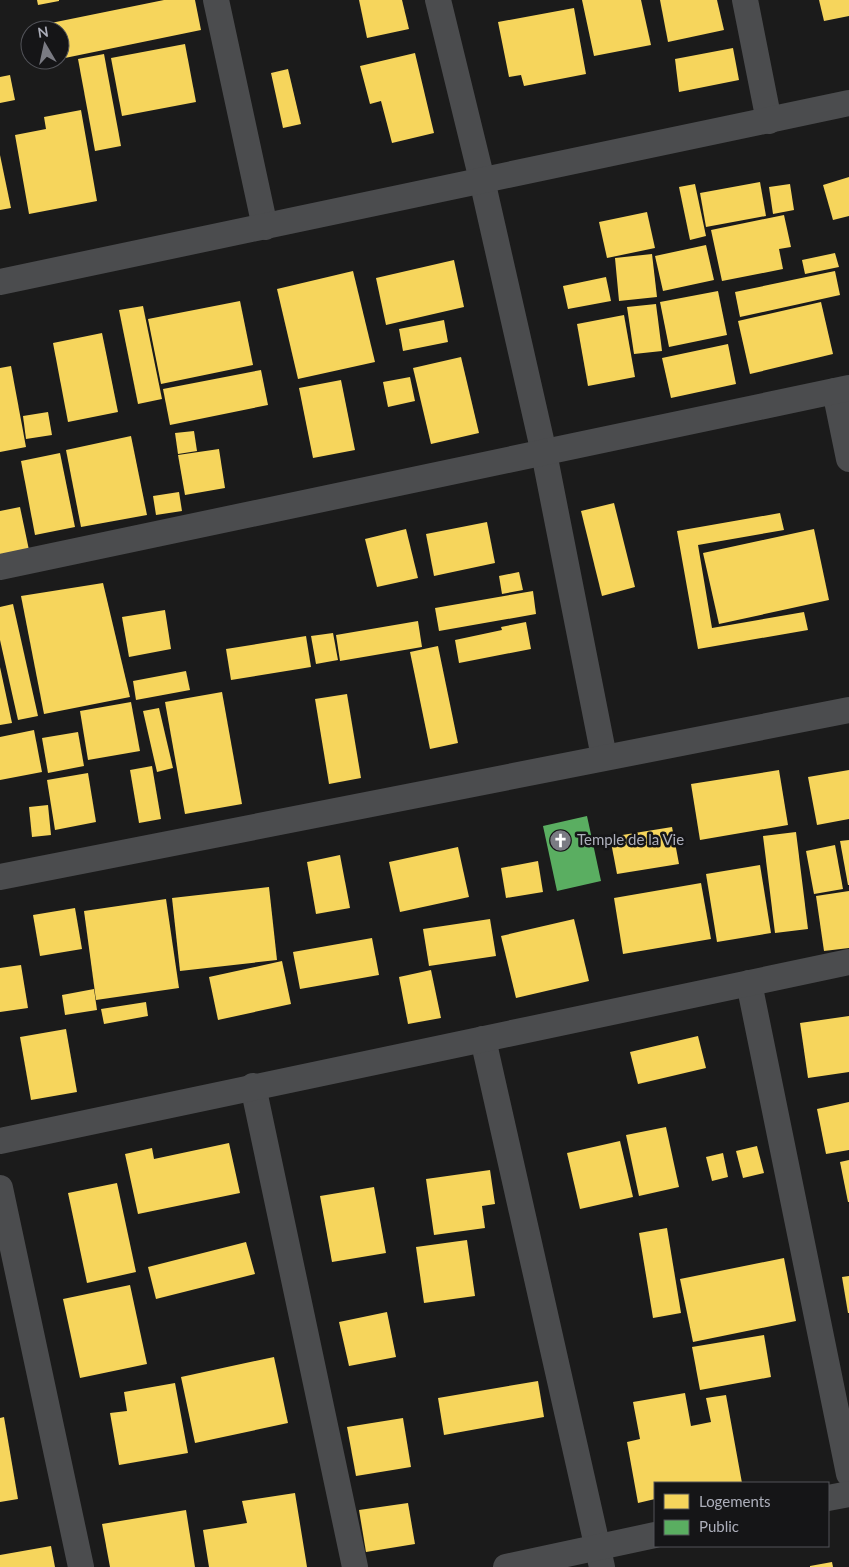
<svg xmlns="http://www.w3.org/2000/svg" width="849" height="1567" font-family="Lato,sans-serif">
<rect width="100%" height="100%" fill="#1b1b1b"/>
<g fill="#f6d55c">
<polygon points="37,0 59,0 59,1 38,5"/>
<polygon points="164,0 195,0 201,30 60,59 60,30 47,30 46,24"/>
<polygon points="359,0 402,0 409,29 367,38"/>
<polygon points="582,0 641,0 651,45 594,56"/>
<polygon points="660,0 717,0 724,30 668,42"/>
<polygon points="819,0 849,0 849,16 824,21"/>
<polygon points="574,8 586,74 524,86 521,75 509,77 498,22"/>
<polygon points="185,44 196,102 122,116 111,58"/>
<polygon points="733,48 739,80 679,92 675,59"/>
<polygon points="415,53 434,133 392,143 381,101 370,104 360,66"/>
<polygon points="104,54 121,146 95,151 78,59"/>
<polygon points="288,69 301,124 283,128 271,73"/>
<polygon points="10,75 15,100 0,103 0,77"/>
<polygon points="81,110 97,201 29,214 15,135 46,129 44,117"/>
<polygon points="0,155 11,208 0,210"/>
<polygon points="849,177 849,216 833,220 823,185"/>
<polygon points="760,182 766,216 706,227 700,193"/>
<polygon points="695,184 706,236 690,240 679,187"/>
<polygon points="790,184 794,210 773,214 769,187"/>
<polygon points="647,212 655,248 607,258 599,222"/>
<polygon points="784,215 791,247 779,249 783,269 722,281 711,230"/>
<polygon points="706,245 714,280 663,291 655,256"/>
<polygon points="835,253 839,267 805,274 802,260"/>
<polygon points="652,254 657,297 619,301 615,258"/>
<polygon points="454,260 464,307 386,325 376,278"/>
<polygon points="353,271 375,362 298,379 277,289"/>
<polygon points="835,271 840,295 740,317 735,292"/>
<polygon points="606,277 611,301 568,309 563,286"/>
<polygon points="718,291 727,335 669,347 660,302"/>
<polygon points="240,301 253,365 161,384 148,319"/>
<polygon points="821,302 833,354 750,374 738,321"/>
<polygon points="656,304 662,351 634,354 627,307"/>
<polygon points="143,306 162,399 138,404 119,310"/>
<polygon points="624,315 635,377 588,386 577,324"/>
<polygon points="444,320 448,342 403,351 399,329"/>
<polygon points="102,333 118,412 68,422 53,343"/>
<polygon points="728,344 736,384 671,398 662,358"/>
<polygon points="461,357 479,433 431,444 413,368"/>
<polygon points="11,366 26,447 0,452 0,368"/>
<polygon points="261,370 268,405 170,425 163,389"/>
<polygon points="410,377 415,401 388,407 383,382"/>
<polygon points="341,380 355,450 313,458 299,388"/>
<polygon points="48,412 52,435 26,439 23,416"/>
<polygon points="194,431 197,451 178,454 175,433"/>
<polygon points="131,436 147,515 81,527 66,450"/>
<polygon points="219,449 225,488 185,495 178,455"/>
<polygon points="60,453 75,527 35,535 21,461"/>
<polygon points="179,492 182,511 156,515 153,496"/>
<polygon points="614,503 635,587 602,596 581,511"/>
<polygon points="20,507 29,550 0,555 0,511"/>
<polygon points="780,513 784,530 698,545 712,628 804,612 808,630 698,649 677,531"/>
<polygon points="487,522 495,563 434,576 426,534"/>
<polygon points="406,529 418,578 377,587 365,539"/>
<polygon points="814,529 829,600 719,624 703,553"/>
<polygon points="519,572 523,590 502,594 499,576"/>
<polygon points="103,583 130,697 44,714 21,596"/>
<polygon points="533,591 536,614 439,631 435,608"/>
<polygon points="13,604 38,716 18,720 0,640 0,607"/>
<polygon points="165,610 171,649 129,657 122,617"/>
<polygon points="418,621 422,647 340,661 336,635"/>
<polygon points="526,622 531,649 459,663 455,640 502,630 501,627"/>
<polygon points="333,633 338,660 316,664 311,636"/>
<polygon points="306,636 311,667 231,680 226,649"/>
<polygon points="438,646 458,743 430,749 410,652"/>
<polygon points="0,667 12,723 0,725"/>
<polygon points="186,671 190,690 136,700 133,681"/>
<polygon points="222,692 242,804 185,814 165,702"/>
<polygon points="347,694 361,778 329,784 315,699"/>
<polygon points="131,702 140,751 88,760 80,711"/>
<polygon points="159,708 173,768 157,772 143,711"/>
<polygon points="34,730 42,772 0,780 0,737"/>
<polygon points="78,732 84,766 48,773 42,738"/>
<polygon points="152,766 161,819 139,823 130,770"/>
<polygon points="779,770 788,825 700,840 691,784"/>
<polygon points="849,770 849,819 817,825 808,777"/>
<polygon points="88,773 96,822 55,830 47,780"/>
<polygon points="48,805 51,835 32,837 29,807"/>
<polygon points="672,827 679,864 617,874 610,837"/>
<polygon points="796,832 808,929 775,933 763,836"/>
<polygon points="849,840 849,885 848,885 840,841"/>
<polygon points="835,845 843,889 814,894 806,851"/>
<polygon points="458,847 469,897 400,912 389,862"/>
<polygon points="340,855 350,908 316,914 307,862"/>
<polygon points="538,861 543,892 506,898 501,868"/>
<polygon points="760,865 771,933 717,942 706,874"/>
<polygon points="701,883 711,939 623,954 614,898"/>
<polygon points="269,887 277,960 180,971 172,898"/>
<polygon points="849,891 849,948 824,951 816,896"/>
<polygon points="166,899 179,988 96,1000 84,911"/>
<polygon points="75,908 82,949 40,956 33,915"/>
<polygon points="490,919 496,956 429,966 423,929"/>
<polygon points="574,919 589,981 516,998 501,936"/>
<polygon points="372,938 379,975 300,989 293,952"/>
<polygon points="282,961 291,1004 218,1020 209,977"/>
<polygon points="21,965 28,1008 0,1012 0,968"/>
<polygon points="431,970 441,1018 408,1024 399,977"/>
<polygon points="94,989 97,1010 65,1015 62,995"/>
<polygon points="146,1002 148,1016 104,1024 101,1009"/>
<polygon points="849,1016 849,1072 808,1078 800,1023"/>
<polygon points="66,1029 77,1092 31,1100 20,1037"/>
<polygon points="698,1036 706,1068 638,1084 630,1052"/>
<polygon points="849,1102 849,1150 826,1154 817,1109"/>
<polygon points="666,1127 679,1187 639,1196 626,1135"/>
<polygon points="620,1141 633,1197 580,1209 567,1153"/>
<polygon points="229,1143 240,1193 138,1214 125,1154 152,1148 154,1159"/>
<polygon points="757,1146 764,1173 743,1178 736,1151"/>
<polygon points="723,1153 728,1177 712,1181 706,1157"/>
<polygon points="849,1160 849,1202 848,1202 840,1162"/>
<polygon points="490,1170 495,1204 482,1206 485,1228 434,1235 426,1179"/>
<polygon points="117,1183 136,1272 87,1283 68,1193"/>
<polygon points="374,1187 386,1253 332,1262 320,1196"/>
<polygon points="667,1228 681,1313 653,1318 639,1233"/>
<polygon points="467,1240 475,1296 424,1303 416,1247"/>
<polygon points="246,1242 255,1274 156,1299 148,1267"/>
<polygon points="784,1258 796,1321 693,1342 680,1279"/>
<polygon points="849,1276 849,1313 848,1313 842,1277"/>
<polygon points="130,1285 147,1364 80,1378 63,1299"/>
<polygon points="387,1312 396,1357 349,1366 339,1322"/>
<polygon points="764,1335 771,1377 700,1390 692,1347"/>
<polygon points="274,1357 288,1423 195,1443 181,1377"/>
<polygon points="538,1381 544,1417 444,1435 438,1398"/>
<polygon points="175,1383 188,1453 119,1465 110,1413 127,1411 124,1392"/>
<polygon points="685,1393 691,1426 711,1422 706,1398 726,1395 742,1483 655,1483 655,1499 638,1503 627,1442 640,1439 633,1402"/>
<polygon points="4,1417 18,1499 0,1502 0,1418"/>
<polygon points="403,1418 411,1467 356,1476 347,1427"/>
<polygon points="295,1493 307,1567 209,1567 203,1530 247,1523 242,1501"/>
<polygon points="408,1503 415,1544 366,1552 359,1510"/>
<polygon points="186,1510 195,1567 110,1567 102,1524"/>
<polygon points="51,1546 55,1567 0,1567 0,1555"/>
<polygon points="832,1562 833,1567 810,1567 810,1566"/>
</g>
<polygon fill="#5aae61" points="587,816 601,881 557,891 543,826"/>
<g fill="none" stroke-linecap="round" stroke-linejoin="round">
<g stroke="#4b4c4e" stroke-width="26">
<polyline points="216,0 265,227"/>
<polyline points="438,0 482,180 544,453 604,757"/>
<polyline points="745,0 769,121"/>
<polyline points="0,282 849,103"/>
<polyline points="835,391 849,459"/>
<polyline points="0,567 849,388"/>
<polyline points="0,877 849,710"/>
<polyline points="749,983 849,1474"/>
<polyline points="483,1039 602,1567"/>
<polyline points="253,1086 355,1567"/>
<polyline points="0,1141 849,962"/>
<polyline points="0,1188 81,1567"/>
<polyline points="828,1498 849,1494"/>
<polyline points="506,1567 655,1535"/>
</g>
</g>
<defs>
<symbol id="church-disc" viewBox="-11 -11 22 22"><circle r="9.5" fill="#7a7b83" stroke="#151517"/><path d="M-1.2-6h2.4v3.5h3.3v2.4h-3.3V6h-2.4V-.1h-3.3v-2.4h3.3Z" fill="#fff"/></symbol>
</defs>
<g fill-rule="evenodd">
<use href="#church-disc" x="548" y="828" width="25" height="25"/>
</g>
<g text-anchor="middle" stroke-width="5" stroke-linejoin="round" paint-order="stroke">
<g font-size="15" fill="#adafbb" stroke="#151517" text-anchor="start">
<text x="577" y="845">Temple de la Vie</text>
</g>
</g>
<rect x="654" y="1482" width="175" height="65" fill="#151517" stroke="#525359"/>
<rect x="664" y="1494" width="25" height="15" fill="#f6d55c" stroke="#525359"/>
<text x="699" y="1507" font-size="15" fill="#adafbb">Logements</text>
<rect x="664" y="1520" width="25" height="15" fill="#5aae61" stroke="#525359"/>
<text x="699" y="1532" font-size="15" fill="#adafbb">Public</text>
<g transform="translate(45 45) rotate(351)"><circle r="24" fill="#151517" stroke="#525359"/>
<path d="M0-4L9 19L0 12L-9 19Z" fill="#7a7b83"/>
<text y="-8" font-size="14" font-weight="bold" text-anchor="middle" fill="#adafbb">N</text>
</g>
</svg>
